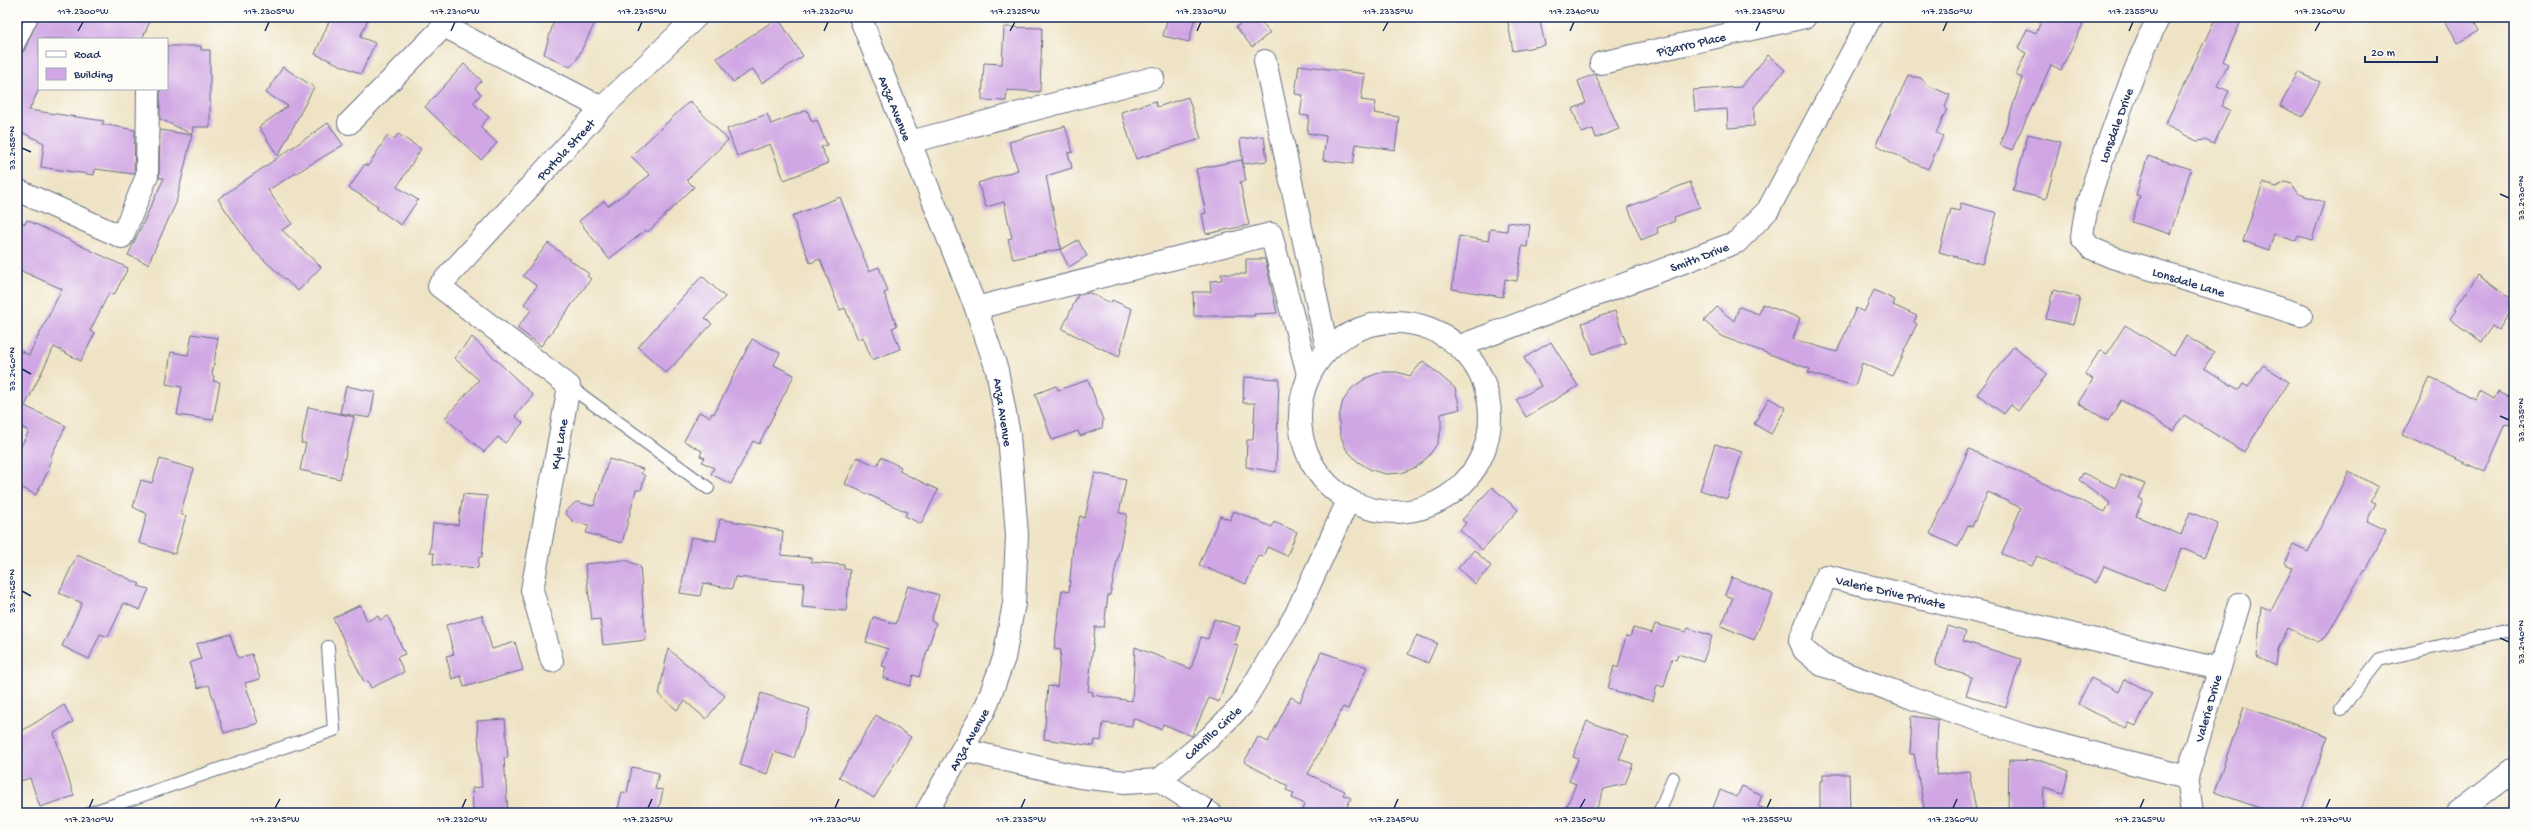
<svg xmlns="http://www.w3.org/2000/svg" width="2531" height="830" font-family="'Gochi Hand',sans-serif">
<rect width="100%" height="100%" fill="#fdfcf7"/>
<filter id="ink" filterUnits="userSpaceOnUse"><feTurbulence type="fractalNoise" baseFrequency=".025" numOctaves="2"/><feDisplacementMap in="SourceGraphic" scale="8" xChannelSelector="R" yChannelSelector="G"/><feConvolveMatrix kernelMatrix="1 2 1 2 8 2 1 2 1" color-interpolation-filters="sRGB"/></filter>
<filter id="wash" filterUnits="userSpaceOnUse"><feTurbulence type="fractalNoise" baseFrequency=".012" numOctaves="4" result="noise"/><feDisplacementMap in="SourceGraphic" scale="16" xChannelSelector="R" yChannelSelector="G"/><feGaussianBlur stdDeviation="0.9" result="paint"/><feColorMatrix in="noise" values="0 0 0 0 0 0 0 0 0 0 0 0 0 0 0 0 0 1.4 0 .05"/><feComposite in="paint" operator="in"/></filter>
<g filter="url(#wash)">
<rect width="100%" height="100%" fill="#efe3c5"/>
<g id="blocks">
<g fill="#d0a7e4">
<polygon points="17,17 24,17 17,31"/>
<polygon points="39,17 152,17 142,39 39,39 39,89 29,110 104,121 102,124 135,130 134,174 95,169 94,175 41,167 44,143 19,131 17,136 17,55 24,51"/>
<polygon points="331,17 369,17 360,37 375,43 361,74 315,54"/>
<polygon points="555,17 598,17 577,59 570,67 544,54"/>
<polygon points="1168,17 1195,17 1189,42 1163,36"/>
<polygon points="1249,17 1257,17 1270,33 1252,47 1236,27"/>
<polygon points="1507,17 1539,17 1545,45 1513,51"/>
<polygon points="2043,17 2069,17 2083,24 2061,70 2051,65 2012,150 2000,145 2022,78 2016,75 2026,53 2018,49 2027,29 2036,33"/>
<polygon points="2216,17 2243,17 2223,61 2228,64 2217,86 2229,91 2222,106 2230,110 2214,144 2205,140 2197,141 2165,125"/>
<polygon points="2443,17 2473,17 2480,30 2458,43"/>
<polygon points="778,18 803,56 762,83 753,69 733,82 717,58"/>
<polygon points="1004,27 1042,28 1040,92 1007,90 1006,101 982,100 984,63 1002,64"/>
<polygon points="167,46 201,46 201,50 210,50 210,127 193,127 192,134 160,119 160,89 167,89"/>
<polygon points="1768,55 1785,70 1754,107 1754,126 1728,128 1727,109 1695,111 1693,90 1741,87"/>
<polygon points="464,64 482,81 475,88 481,94 473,103 489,117 480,127 497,143 481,160 425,107"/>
<polygon points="1299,65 1365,74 1361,100 1376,102 1374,113 1399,117 1395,150 1356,144 1353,164 1323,160 1326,136 1307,133 1309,116 1300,115 1303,95 1295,94"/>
<polygon points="283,67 314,87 278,156 259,127 288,106 266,93"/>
<polygon points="2298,72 2320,82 2303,117 2280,106"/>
<polygon points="1595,74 1619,129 1596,138 1593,129 1582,133 1572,109 1586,103 1578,81"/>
<polygon points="1908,76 1921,78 1927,85 1950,95 1945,107 1947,109 1936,133 1943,136 1928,169 1885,150 1876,144"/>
<polygon points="1188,97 1201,139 1136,159 1121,112 1155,101 1157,107"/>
<polygon points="690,101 728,140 687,180 694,187 648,232 646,230 609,259 579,221 604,201 608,206 650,175 631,156"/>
<polygon points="807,110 812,122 817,120 827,145 821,147 828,163 784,180 770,144 737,156 727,129 767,114 771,124"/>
<polygon points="328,123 343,145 268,190 292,224 282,230 321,267 298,291 253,250 218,199"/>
<polygon points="1065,126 1073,152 1068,153 1072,168 1046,176 1061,249 1013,259 1008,239 1012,238 1004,202 986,207 978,183 1018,170 1009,142"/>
<polygon points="160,130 192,135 176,203 148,264 128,255 164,178 159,178"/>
<polygon points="398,134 421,149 397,187 418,200 401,225 376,208 378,206 349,188 365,164 368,166 388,135 394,139"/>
<polygon points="2028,134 2061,142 2046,199 2013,191"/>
<polygon points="1264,136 1267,161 1243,164 1240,139"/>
<polygon points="2148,156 2191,169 2170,234 2132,222 2140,196 2136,195"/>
<polygon points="1242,160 1246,181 1240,182 1249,225 1206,234 1202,214 1206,213 1196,169"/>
<polygon points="1690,182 1700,207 1674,217 1675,221 1657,228 1658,233 1641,240 1628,207"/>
<polygon points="2285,182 2292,184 2299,194 2324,202 2312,240 2298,236 2296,241 2274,234 2269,250 2243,241 2263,183 2276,187"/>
<polygon points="840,197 869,271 879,267 888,291 884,293 897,326 892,328 900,349 872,360 863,337 858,340 845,308 840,310 820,259 810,263 792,216"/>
<polygon points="1961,203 1997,213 1982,264 1939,252 1951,209 1959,211"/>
<polygon points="27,220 128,268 114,295 109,293 90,331 95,333 81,361 54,347 25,406 66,426 50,458 52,459 48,466 50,467 36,495 17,485 17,454 29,431 17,425 17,349 29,355 62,289 17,269 17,221 25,224"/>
<polygon points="1508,222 1530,225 1527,247 1522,246 1517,281 1505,279 1503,297 1452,289 1459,236 1488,241 1490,229 1507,231"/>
<polygon points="1078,240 1087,256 1069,267 1060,250"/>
<polygon points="548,243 589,274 587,276 591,279 541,346 517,328 532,309 524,304 537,286 523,276"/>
<polygon points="1246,259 1265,259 1277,313 1254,314 1255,316 1194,316 1193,292 1211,292 1210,281 1222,280 1221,274 1246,274"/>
<polygon points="2478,275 2514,301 2514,307 2498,330 2492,326 2481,342 2450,319 2456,310 2454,309"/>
<polygon points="702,276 725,297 705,318 712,324 666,373 638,347"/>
<polygon points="1874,290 1895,300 1893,305 1917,316 1914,322 1917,324 1892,376 1862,363 1855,386 1808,373 1810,369 1723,337 1704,321 1717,307 1734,321 1739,307 1759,314 1762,304 1800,318 1793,339 1837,352 1856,308 1864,312"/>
<polygon points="2053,290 2080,297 2073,325 2046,319"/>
<polygon points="1089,293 1111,303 1112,300 1132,309 1119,357 1062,329 1078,295"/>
<polygon points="1615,311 1626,343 1593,354 1582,323"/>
<polygon points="2125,325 2174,355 2186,336 2214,353 2204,368 2239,390 2243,384 2248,387 2263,365 2289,382 2244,452 2184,415 2174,431 2121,400 2108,421 2078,403 2093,379 2085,374 2100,350 2107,354"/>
<polygon points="192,334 218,338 212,375 214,376 213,381 220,382 213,420 177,415 182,387 166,384 171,352 188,355"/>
<polygon points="472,337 533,395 515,416 523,423 505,443 498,437 484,452 445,418 479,380 454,358"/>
<polygon points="752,339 780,353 774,365 794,375 759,444 753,441 731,484 711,474 714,468 702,462 705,458 700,456 702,451 684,441 699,412 710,417 712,413 714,414"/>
<polygon points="1551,342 1578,386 1526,417 1516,400 1541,386 1524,358"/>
<polygon points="2014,346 2047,374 2018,411 2011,405 2004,414 1977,394"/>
<polygon points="1423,361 1455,388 1460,409 1441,414 1441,430 1437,444 1428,457 1416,467 1402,473 1386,474 1371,470 1357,461 1346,449 1340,434 1339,417 1343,401 1352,388 1366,378 1381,372 1397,372 1410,376"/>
<polygon points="1244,377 1279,379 1276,472 1246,467 1247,440 1253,440 1255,403 1243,403"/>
<polygon points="2430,378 2476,399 2480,391 2494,399 2498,391 2514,399 2514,414 2509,425 2506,424 2485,472 2403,435"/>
<polygon points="1088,380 1103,420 1102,428 1080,436 1078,431 1052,440 1035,394 1056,386 1058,390"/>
<polygon points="346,386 375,392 370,418 340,413"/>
<polygon points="1769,398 1786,408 1771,434 1754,424"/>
<polygon points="308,407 354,417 340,479 300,470 306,443 301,443"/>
<polygon points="1715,444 1742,452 1727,499 1700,490"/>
<polygon points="1969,449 2105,512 2110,503 2079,480 2083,473 2115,488 2121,475 2145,484 2139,498 2143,500 2136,516 2181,535 2190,512 2218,524 2204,558 2182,548 2164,590 2104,566 2096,583 2037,556 2032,566 2002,554 2021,508 1988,492 1972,527 1968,525 1958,547 1930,534"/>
<polygon points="857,457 877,466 881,457 901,467 899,471 938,490 921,524 905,516 907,512 845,484"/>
<polygon points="160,459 194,469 180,514 186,516 175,554 139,543 147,514 133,507 141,480 152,483"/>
<polygon points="609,459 643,469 641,473 645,476 641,490 636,490 622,543 586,533 589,525 573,522 565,512 576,502 594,506"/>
<polygon points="2349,471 2378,487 2371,501 2376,503 2367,521 2386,530 2366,571 2364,570 2326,637 2318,642 2288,628 2278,649 2276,666 2257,657 2261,606 2271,611 2293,568 2284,563 2293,545 2308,552"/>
<polygon points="1095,473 1126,480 1119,513 1127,514 1110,595 1108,595 1104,627 1095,627 1088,691 1093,692 1092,695 1132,701 1135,647 1191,669 1201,637 1208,639 1214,619 1240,627 1234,644 1238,645 1219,702 1209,698 1192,736 1163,724 1161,729 1133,718 1132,726 1103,723 1101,741 1095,740 1094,746 1044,739 1048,686 1057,687 1061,650 1054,649 1062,590 1069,592 1073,546 1080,516 1085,518"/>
<polygon points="1492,487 1518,510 1482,550 1460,530 1466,523 1462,520"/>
<polygon points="463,494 487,496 482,557 479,557 478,568 433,564 434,553 430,553 433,523 458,525"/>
<polygon points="1234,511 1272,527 1274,522 1297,532 1287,556 1267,547 1263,557 1258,555 1246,584 1199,565 1220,516 1230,520"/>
<polygon points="720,519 783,531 781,555 812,558 811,562 844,565 844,569 850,570 846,611 802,607 804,583 735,577 732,589 703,583 700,596 680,593 691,537 716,541"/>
<polygon points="1474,550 1491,566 1475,584 1458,568"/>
<polygon points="77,555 140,584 138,586 149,589 140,610 124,603 108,637 100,634 89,659 62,646 82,603 59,593"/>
<polygon points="625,560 640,566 646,640 603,645 600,619 592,620 585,564"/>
<polygon points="1732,577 1773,594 1754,640 1721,626 1733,598 1725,595"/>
<polygon points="908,586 939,595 931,621 936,623 919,677 913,675 910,686 883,678 886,667 882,666 888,649 866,642 873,617 896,624"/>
<polygon points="360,605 367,621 378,616 380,620 388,616 405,654 397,657 404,672 371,688 368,681 364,682 333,618"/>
<polygon points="482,615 492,649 515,642 523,670 464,687 461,676 452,679 446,656 454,654 446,625"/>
<polygon points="1655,624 1686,632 1688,628 1712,636 1703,662 1678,654 1676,660 1672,658 1664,687 1657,685 1653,701 1615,692 1616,690 1608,688 1614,666 1618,668 1626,636 1630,637 1633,628 1652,633"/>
<polygon points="1947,626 1966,632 1963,641 2021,659 2006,707 1966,695 1972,677 1935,665"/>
<polygon points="230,634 238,658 252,654 260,679 245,683 258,723 224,733 209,685 198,688 189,663 201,659 196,644"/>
<polygon points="1417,635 1437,643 1428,663 1408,654"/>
<polygon points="668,649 725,696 706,719 685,701 677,710 659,695"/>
<polygon points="1321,652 1367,667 1348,709 1343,707 1308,774 1345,791 1343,795 1351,798 1344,813 1302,813 1305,804 1292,798 1294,793 1286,790 1288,786 1244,762 1258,737 1268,742 1291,697 1300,702"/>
<polygon points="2091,678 2119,692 2125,679 2152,693 2136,726 2129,723 2126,729 2078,704"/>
<polygon points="761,693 810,709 794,758 774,752 767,774 740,765"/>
<polygon points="64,705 73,722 54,733 74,796 40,807 30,778 17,782 17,734"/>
<polygon points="2244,707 2328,736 2301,813 2274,813 2214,792"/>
<polygon points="876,715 911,737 874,798 839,777"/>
<polygon points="1912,716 1938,720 1936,775 1969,771 1976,811 1925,813 1914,754 1910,754"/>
<polygon points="505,719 508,758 504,758 508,813 473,813 472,788 482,787 477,721"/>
<polygon points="1587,721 1628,737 1619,759 1633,764 1625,784 1604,789 1595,813 1564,813 1576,784 1569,781 1578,759 1573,757"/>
<polygon points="2009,760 2044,761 2069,771 2063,793 2044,787 2043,809 2029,809 2029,813 2008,812"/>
<polygon points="632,767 659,773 655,789 663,790 658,813 617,813 622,792 627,793"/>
<polygon points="1823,774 1849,774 1850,813 1820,813 1820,781 1823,781"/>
<polygon points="1742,786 1762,795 1758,806 1774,813 1711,813 1720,790 1737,797"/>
</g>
</g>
</g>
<g filter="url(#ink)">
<use href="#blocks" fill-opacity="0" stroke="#656e82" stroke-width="1"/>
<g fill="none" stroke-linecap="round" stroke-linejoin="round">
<defs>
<g id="service">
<polyline points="17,48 32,17"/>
<polyline points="569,386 708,488"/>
<polyline points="2341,709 2379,660 2514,629"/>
<polyline points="90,813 334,730 328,647"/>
<polyline points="1659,813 1673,778"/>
</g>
<g id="minor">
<path d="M2159 17C2139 56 2125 97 2110 138 2098 171 2085 203 2082 238L2091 248 2112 257 2301 315"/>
<polyline points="1265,61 1327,348"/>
<polyline points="1601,63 1805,17"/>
<polyline points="349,123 444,26 602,108"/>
<polyline points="910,142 1153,78"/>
<polyline points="17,190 122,237 147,176 148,89"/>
<polyline points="976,308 1271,234 1308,374"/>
<circle cx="1395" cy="417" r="95"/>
<polyline points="1460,346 1737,242 1768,210 1871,17"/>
<polyline points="552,661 532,590 569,386 439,286 602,108 696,17"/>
<polyline points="963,750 1080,777 1125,782 1159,780 1209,738 1241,706 1295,616 1348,501"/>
<polyline points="2187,777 2026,736 1907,696 1822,665 1804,650 1800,640 1826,576 2219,669"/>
<polyline points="1159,780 1210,813"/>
<polyline points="2192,813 2187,777 2239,604"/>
<polyline points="2457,813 2514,769"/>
</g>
<polyline id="tertiary" points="860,17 976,308 997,370 1009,435 1017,535 1014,603 1004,658 985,709 926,813"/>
</defs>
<use href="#service" stroke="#656e82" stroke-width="14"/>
<use href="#minor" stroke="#656e82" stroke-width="24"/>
<use href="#tertiary" stroke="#656e82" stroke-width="24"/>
<use href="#service" stroke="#fff" stroke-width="12"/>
<use href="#minor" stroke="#fff" stroke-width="22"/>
<use href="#tertiary" stroke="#fff" stroke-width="22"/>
</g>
</g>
<path fill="none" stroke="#1b2f5e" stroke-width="1.5" d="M78 31 83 22M265 31 269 22M451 31 455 22M638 31 642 22M824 31 828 22M1010 31 1015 22M1197 31 1201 22M1383 31 1388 22M1570 31 1574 22M1756 31 1760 22M1943 31 1947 22M2129 31 2133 22M2315 31 2320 22M22 148 31 152M2500 194 2509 198M22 369 31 374M2500 416 2509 420M22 591 31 596M2500 638 2509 642M89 808 93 799M275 808 280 799M462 808 466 799M648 808 652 799M835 808 839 799M1021 808 1025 799M1207 808 1212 799M1394 808 1398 799M1580 808 1585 799M1767 808 1771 799M1953 808 1957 799M2140 808 2144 799M2326 808 2330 799"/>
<g text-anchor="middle" stroke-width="3" stroke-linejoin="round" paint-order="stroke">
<g font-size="13" fill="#1b2f5e" stroke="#fdfcf7">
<text transform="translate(1691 43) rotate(-13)" y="5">Pizarro Place</text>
<text transform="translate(896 108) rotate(68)" y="5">Anza Avenue</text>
<text transform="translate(2115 125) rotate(-70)" y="5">Lonsdale Drive</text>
<text transform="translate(565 149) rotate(-47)" y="5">Portola Street</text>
<text transform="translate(1699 256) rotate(-21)" y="5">Smith Drive</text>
<text transform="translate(2189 281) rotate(17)" y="5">Lonsdale Lane</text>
<text transform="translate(1004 412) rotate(81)" y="5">Anza Avenue</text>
<text transform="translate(558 444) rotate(-80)" y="5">Kyle Lane</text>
<text transform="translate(1891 591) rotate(13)" y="5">Valerie Drive Private</text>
<text transform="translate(2207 708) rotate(-74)" y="5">Valerie Drive</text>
<text transform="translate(1212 732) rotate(-43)" y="5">Cabrillo Circle</text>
<text transform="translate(968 739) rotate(-61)" y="5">Anza Avenue</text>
</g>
</g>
<rect width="2531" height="830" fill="none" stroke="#fdfcf7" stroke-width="44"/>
<rect x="38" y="38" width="130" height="52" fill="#fdfcf7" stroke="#a3aaba"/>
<rect x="46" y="51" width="20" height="6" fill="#ffffff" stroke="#a3aaba"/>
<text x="74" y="58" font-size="12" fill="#1b2f5e">Road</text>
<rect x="46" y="68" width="20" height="12" fill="#d0a7e4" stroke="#a3aaba"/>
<text x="74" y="78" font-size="12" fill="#1b2f5e">Building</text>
<path d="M2365 56v6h72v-6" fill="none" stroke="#1b2f5e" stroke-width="2"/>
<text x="2371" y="56" font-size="12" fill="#1b2f5e" stroke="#fdfcf7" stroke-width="3" paint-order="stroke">20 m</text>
<rect x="22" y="22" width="2487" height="786" fill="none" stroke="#1b2f5e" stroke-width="1.5"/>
<g font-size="10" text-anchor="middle" fill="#1b2f5e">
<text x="83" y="14">117.2300°W</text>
<text x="269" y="14">117.2305°W</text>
<text x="455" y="14">117.2310°W</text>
<text x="642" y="14">117.2315°W</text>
<text x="828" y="14">117.2320°W</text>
<text x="1015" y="14">117.2325°W</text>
<text x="1201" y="14">117.2330°W</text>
<text x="1388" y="14">117.2335°W</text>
<text x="1574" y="14">117.2340°W</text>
<text x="1760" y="14">117.2345°W</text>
<text x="1947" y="14">117.2350°W</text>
<text x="2133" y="14">117.2355°W</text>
<text x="2320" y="14">117.2360°W</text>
<text transform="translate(11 148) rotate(-90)" y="4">33.2155°N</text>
<text transform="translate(2520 198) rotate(-90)" y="4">33.2130°N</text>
<text transform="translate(11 369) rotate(-90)" y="4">33.2160°N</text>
<text transform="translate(2520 420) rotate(-90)" y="4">33.2135°N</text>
<text transform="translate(11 591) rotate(-90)" y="4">33.2165°N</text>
<text transform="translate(2520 642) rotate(-90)" y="4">33.2140°N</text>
<text x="89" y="822">117.2310°W</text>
<text x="275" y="822">117.2315°W</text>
<text x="462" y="822">117.2320°W</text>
<text x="648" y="822">117.2325°W</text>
<text x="835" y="822">117.2330°W</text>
<text x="1021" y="822">117.2335°W</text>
<text x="1207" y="822">117.2340°W</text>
<text x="1394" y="822">117.2345°W</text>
<text x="1580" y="822">117.2350°W</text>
<text x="1767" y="822">117.2355°W</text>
<text x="1953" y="822">117.2360°W</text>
<text x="2140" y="822">117.2365°W</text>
<text x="2326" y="822">117.2370°W</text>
</g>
</svg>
